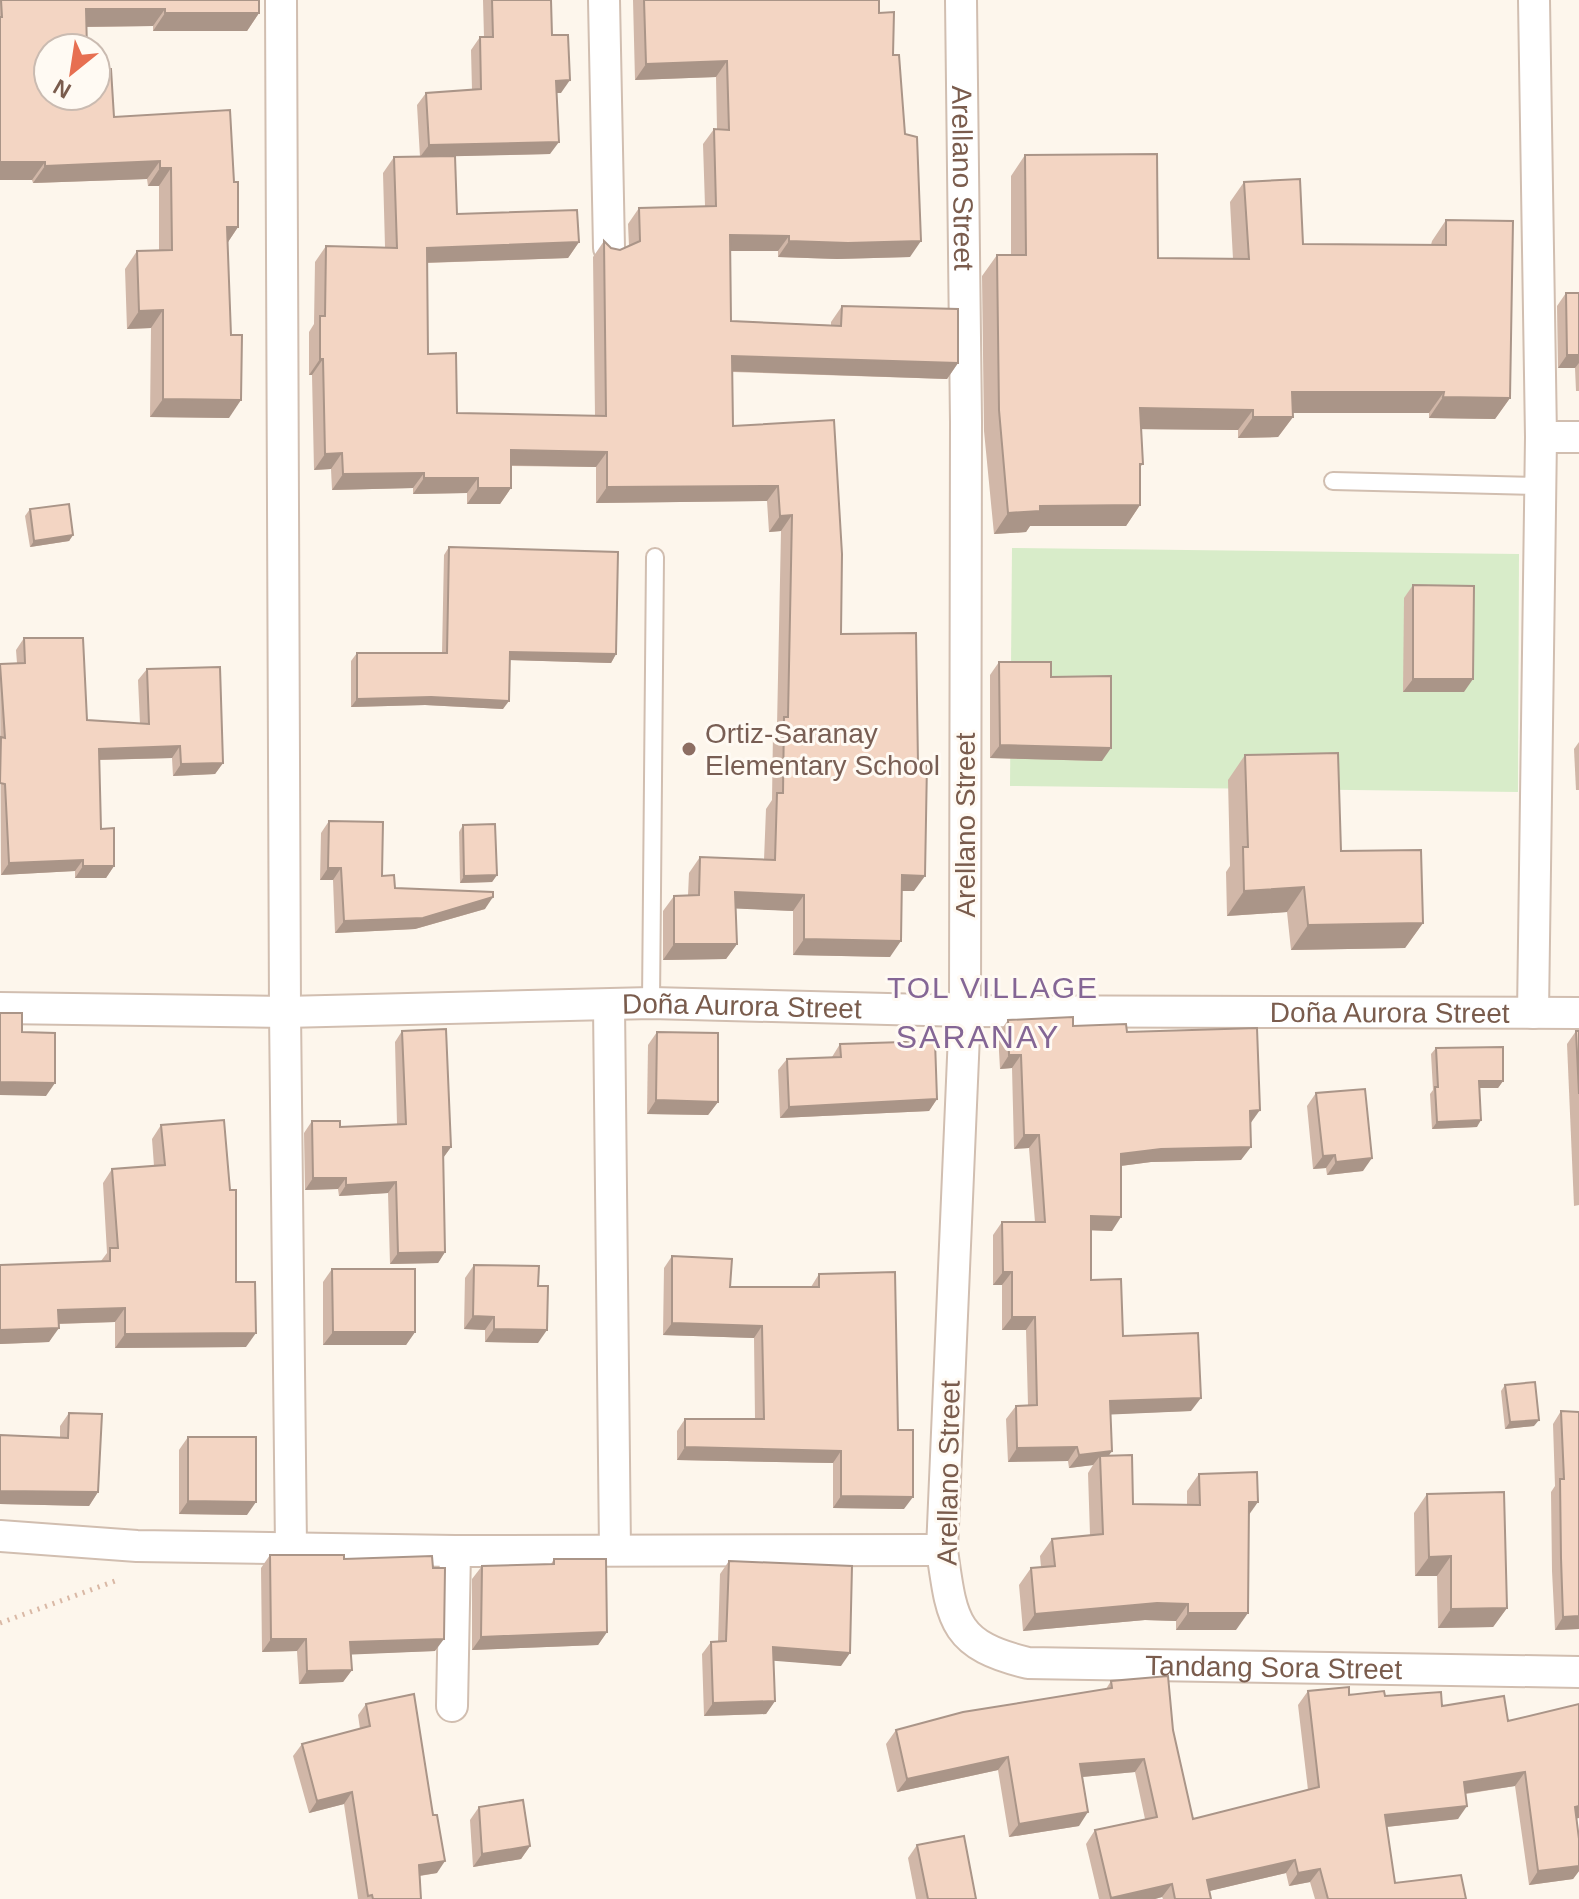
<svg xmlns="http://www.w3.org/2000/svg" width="1579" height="1899" font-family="Helvetica,sans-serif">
<rect width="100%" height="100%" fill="#fdf6ec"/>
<polygon fill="#d8ecc9" points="1012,548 1519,554 1518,792 1010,786"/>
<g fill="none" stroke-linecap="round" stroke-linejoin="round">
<defs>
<g id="service">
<polyline points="1333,481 1541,486"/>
<polyline points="651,1003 655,557"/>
</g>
<g id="minor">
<polyline points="281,0 285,1012 291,1547"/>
<polyline points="604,0 609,248"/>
<path id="s1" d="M961 0 966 422 965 1011 942 1550C952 1621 953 1645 1028 1663L1579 1672"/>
<polyline points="1541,437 1579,437"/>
<polyline points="609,1006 615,1550"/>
<path id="s2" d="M0 1008 285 1012 651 1003 965 1011 1579 1013"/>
<polyline points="1533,1013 1541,437 1534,0"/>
<polyline points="0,1536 137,1546 455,1551 942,1550"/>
<polyline points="452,1706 455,1551"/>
</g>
</defs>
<use href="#service" stroke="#d1beb0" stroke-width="20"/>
<use href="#minor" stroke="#d1beb0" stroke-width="34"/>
<polyline stroke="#d9b8a5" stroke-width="5" stroke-dasharray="2 6" stroke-linecap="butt" points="0,1623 115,1581"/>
<use href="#service" stroke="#fff" stroke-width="16"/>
<use href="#minor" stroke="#fff" stroke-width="30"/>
</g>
<g fill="#d1b7a8">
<polygon points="0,0 259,0 259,13 247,31 153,31 153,26 86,27 48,48 114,117 234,182 238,227 228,242 229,418 150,417 151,328 127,329 125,269 137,251 159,251 159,186 148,186 147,179 33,183 32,180 0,180"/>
<polygon points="483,0 551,0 552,35 561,93 557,93 550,154 455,156 457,214 579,242 568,258 427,263 428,354 457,413 595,416 593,257 604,241 611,248 620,250 629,246 628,224 639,208 705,206 703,144 714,129 717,129 716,77 635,80 633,0 879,0 879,13 893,55 910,257 837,259 778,257 778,251 731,251 731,321 831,325 831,322 842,306 958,363 947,379 732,372 733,426 834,420 841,634 914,891 901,891 890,957 793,955 793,911 736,908 737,944 726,959 663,960 663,911 674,896 688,895 689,873 700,857 764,860 766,809 772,800 773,732 777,726 781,531 769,532 767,501 596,503 596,467 511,466 511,488 500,504 467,504 467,493 413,494 413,488 332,490 331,469 314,470 312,375 309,375 309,332 314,324 315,262 326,246 385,247 383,173 394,157 420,157 417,105 426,93 472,90 471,50 480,37 484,37"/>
<polygon points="1025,155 1158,258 1233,259 1230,202 1244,182 1303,244 1431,245 1432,241 1446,220 1510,398 1495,419 1429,418 1429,413 1293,413 1293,417 1278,437 1238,438 1238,430 1141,429 1143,464 1140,467 1140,505 1126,526 1030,526 1026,532 994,534 984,431 982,276 997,255 1011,255 1011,176"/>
<polygon points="1566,293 1579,293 1579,391 1576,391 1575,368 1558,368 1557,306"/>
<polygon points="30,509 73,535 69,541 30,547 25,516"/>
<polygon points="449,547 616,654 611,663 510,660 503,709 425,705 351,707 351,661 357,653 442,653 444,555"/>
<polygon points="1413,585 1464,692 1403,692 1404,598"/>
<polygon points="24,638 87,720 140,724 138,680 147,669 223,763 215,774 173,776 172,758 99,760 101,829 114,866 106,878 75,878 75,871 1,875 0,664 17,663 16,650"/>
<polygon points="999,662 1051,677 1102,761 990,758 990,675"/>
<polygon points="1579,742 1579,790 1576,790 1574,749"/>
<polygon points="1245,755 1341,851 1423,923 1405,948 1291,950 1287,912 1227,916 1226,872 1230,866 1228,780"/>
<polygon points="329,821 382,876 395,888 485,909 415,929 335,933 333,880 320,880 321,833"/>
<polygon points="463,825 497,875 492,882 460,883 459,832"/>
<polygon points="1008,1020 1127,1032 1250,1124 1241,1160 1151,1162 1121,1166 1112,1231 1091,1230 1091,1280 1123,1336 1191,1411 1110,1414 1109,1456 1133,1504 1187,1505 1187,1491 1199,1474 1249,1515 1236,1630 1176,1630 1176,1621 1145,1620 1023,1631 1019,1585 1031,1568 1041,1567 1040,1556 1052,1539 1090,1535 1088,1473 1093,1465 1069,1468 1068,1461 1008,1462 1006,1419 1016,1406 1028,1405 1026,1330 1002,1330 1002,1285 993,1285 993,1235 1002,1222 1035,1222 1029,1148 1014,1149 1012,1068 1000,1069 998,1034"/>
<polygon points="402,1031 451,1147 443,1158 445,1252 438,1263 390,1264 388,1193 339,1196 338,1189 305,1190 304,1133 312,1121 340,1127 397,1124 395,1042"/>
<polygon points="1576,1031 1579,1031 1579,1205 1574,1206 1567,1044"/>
<polygon points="657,1032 718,1102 708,1115 647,1114 648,1045"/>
<polygon points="840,1044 937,1099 929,1111 780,1118 778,1070 787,1059 832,1057"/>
<polygon points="1436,1048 1503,1081 1498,1088 1480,1088 1477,1127 1432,1129 1430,1094 1433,1090 1431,1054"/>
<polygon points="1316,1093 1363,1171 1327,1175 1326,1168 1313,1169 1307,1106"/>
<polygon points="161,1125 236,1282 246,1347 115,1348 115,1322 59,1324 49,1342 0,1344 0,1265 101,1261 107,1253 103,1183 112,1169 154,1166 152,1139"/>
<polygon points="672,1256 730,1287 811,1287 819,1274 898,1430 904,1509 833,1508 833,1463 677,1460 677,1431 685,1419 755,1419 754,1338 663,1335 664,1268"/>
<polygon points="474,1265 538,1343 485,1342 485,1330 464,1329 465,1278"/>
<polygon points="332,1269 415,1332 406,1345 323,1345 323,1282"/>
<polygon points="1505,1385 1534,1426 1505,1429 1501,1391"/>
<polygon points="1561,1411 1579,1412 1579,1629 1555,1630 1552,1571 1551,1492 1555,1486 1553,1424"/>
<polygon points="69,1413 98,1492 89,1506 0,1504 0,1435 60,1437 60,1426"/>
<polygon points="188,1437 247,1515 179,1514 179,1450"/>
<polygon points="1427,1494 1507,1608 1493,1627 1438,1628 1437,1576 1415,1576 1414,1513"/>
<polygon points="270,1555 344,1559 435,1651 351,1654 352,1670 343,1682 299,1684 297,1651 262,1652 261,1568"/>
<polygon points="554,1559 607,1632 598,1645 472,1650 472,1579 482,1566 551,1564"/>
<polygon points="729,1561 841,1666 773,1660 775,1701 766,1714 704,1716 702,1654 711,1642 718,1641 720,1574"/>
<polygon points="1111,1681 1173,1730 1193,1819 1308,1790 1298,1705 1308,1691 1385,1696 1442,1706 1508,1721 1576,1819 1579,1839 1579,1871 1573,1879 1529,1885 1515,1786 1466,1794 1458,1819 1387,1827 1395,1883 1466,1899 1315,1899 1310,1882 1289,1886 1286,1873 1209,1891 1211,1899 1163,1899 1162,1897 1155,1899 1099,1899 1086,1844 1095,1830 1145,1819 1135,1772 1082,1777 1079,1826 1009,1837 998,1770 897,1792 886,1744 896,1730 1106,1689"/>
<polygon points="366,1704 437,1873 420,1876 421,1899 358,1899 344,1804 309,1813 293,1756 302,1744 360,1729 358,1715"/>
<polygon points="479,1807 530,1846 521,1859 473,1867 470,1820"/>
<polygon points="917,1845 976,1899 916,1899 908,1858"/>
</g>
<g fill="#aa9588">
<polygon points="86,9 165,9 153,26 74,27"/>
<polygon points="165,13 259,13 247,31 153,31"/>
<polygon points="727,61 716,77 635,80 646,64"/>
<polygon points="570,80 561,93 548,93 556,81"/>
<polygon points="559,142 550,154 420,157 429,145"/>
<polygon points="160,161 147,179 33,183 45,166"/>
<polygon points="0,162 45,162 32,180 0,180"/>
<polygon points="160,168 171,168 159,186 148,186"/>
<polygon points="227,227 238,227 226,245"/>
<polygon points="730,235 789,236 778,251 719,251"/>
<polygon points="789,241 921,241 910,257 837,259 778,257"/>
<polygon points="579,242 568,258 416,263 427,248"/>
<polygon points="163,310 151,328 127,329 139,311"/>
<polygon points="1567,355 1579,355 1579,363 1575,368 1558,368"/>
<polygon points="732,356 958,363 947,379 721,371"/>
<polygon points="320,359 323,359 312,375 309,375"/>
<polygon points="1292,392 1444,392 1429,413 1278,413"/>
<polygon points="1443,397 1510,398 1495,419 1429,418"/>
<polygon points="163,399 241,400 229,418 150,417"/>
<polygon points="1140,408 1253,410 1238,430 1126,429"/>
<polygon points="1253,417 1293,417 1278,437 1238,438"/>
<polygon points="511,450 607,452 596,467 500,465"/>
<polygon points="342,453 331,469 314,470 325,454"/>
<polygon points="424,473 413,488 332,490 343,474"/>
<polygon points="424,478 478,478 467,493 413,494"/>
<polygon points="778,486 767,501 596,503 607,487"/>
<polygon points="478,488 511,488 500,504 467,504"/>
<polygon points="1140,505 1126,526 1030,526 1026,532 994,534 1008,513 1040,506"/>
<polygon points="792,515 781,531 769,532 780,516"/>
<polygon points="73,535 69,541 30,547 34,541"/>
<polygon points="510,652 616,654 611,663 505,660"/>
<polygon points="1413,679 1473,679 1464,692 1403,692"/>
<polygon points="431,697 509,701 503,709 425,705 351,707 357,699"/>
<polygon points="1000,745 1111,748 1102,761 990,758"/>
<polygon points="180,746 172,758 91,760 99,749"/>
<polygon points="223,763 215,774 173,776 181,764"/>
<polygon points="83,860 75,871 1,875 9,863"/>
<polygon points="83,866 114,866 106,878 75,878"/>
<polygon points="328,868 341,868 333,880 320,880"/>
<polygon points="497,875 492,882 460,883 464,876"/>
<polygon points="902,875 925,876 914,891 891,891"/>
<polygon points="1304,887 1287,912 1227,916 1244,891"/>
<polygon points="735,892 804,895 793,911 724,908"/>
<polygon points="493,897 485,909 415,929 335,933 344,921"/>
<polygon points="1423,923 1405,948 1291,950 1308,925"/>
<polygon points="804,939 901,941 890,957 793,955"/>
<polygon points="674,944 737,944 726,959 663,960"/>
<polygon points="1009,1055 1021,1055 1012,1068 1000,1069"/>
<polygon points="1479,1081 1503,1081 1498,1088 1475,1088"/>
<polygon points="0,1082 55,1083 46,1096 0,1095"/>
<polygon points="937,1099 929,1111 780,1118 789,1107"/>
<polygon points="656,1100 718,1102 708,1115 647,1114"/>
<polygon points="1260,1110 1250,1124 1250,1111"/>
<polygon points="1481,1120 1477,1127 1432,1129 1437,1122"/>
<polygon points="1024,1135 1039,1135 1029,1148 1014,1149"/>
<polygon points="443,1147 451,1147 443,1158"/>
<polygon points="1251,1147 1241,1160 1151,1162 1112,1167 1121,1154 1161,1149"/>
<polygon points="1335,1155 1326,1168 1313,1169 1323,1156"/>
<polygon points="1372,1158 1363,1171 1327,1175 1336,1162"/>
<polygon points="313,1178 346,1178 338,1189 305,1190"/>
<polygon points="396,1182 388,1193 339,1196 346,1185"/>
<polygon points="1091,1216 1121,1217 1112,1231 1082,1230"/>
<polygon points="445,1252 438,1263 390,1264 398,1253"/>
<polygon points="1003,1272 1012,1272 1002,1285 993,1285"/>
<polygon points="125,1308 115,1322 49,1324 58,1310"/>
<polygon points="473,1316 494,1317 485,1330 464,1329"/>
<polygon points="1012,1317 1035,1317 1026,1330 1002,1330"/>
<polygon points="672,1323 762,1326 754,1338 663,1335"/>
<polygon points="59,1328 49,1342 0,1344 0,1330"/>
<polygon points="494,1329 547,1330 538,1343 485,1342"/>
<polygon points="333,1332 415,1332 406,1345 323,1345"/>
<polygon points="256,1333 246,1347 115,1348 125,1334"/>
<polygon points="1201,1398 1191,1411 1100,1415 1110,1401"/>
<polygon points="1539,1420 1534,1426 1505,1429 1510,1422"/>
<polygon points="685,1447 841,1451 833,1463 677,1460"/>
<polygon points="1077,1447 1068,1461 1008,1462 1017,1448"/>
<polygon points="1112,1451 1103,1464 1100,1456 1093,1465 1069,1468 1079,1455"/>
<polygon points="0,1491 98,1492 89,1506 0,1504"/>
<polygon points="841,1496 913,1497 904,1509 833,1508"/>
<polygon points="188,1501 256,1502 247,1515 179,1514"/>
<polygon points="1249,1502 1258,1502 1246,1519"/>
<polygon points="1451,1556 1437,1576 1415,1576 1429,1557"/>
<polygon points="1157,1603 1188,1604 1176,1621 1145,1620 1023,1631 1035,1614"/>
<polygon points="1507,1608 1493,1627 1438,1628 1451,1609"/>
<polygon points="1188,1613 1248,1613 1236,1630 1176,1630"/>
<polygon points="1579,1616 1579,1629 1555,1630 1563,1617"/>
<polygon points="607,1632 598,1645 472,1650 481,1637"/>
<polygon points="271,1639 306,1639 297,1651 262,1652"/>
<polygon points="444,1639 435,1651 341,1655 350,1642"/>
<polygon points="773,1647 850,1653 841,1666 764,1660"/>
<polygon points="352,1670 343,1682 299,1684 307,1671"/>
<polygon points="775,1701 766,1714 704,1716 713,1703"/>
<polygon points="1008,1757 998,1770 897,1792 907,1779"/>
<polygon points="1144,1759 1135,1772 1071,1778 1080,1764"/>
<polygon points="1525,1772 1515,1786 1455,1795 1464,1782"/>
<polygon points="352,1792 344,1804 309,1813 317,1801"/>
<polygon points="1467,1806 1458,1819 1376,1828 1385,1815"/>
<polygon points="1579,1806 1579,1818 1565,1821 1575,1807"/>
<polygon points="1088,1812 1079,1826 1009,1837 1019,1824"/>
<polygon points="530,1846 521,1859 473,1867 482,1854"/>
<polygon points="1295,1860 1286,1873 1197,1894 1207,1880"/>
<polygon points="445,1861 437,1873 411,1877 419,1865"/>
<polygon points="1579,1866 1579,1871 1573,1879 1529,1885 1538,1871"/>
<polygon points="1320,1869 1310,1882 1289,1886 1298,1873"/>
<polygon points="1172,1884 1162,1897 1155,1899 1110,1899 1111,1898"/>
</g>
<g fill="#f3d5c3" stroke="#aa9588" stroke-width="2">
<polygon points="1,0 259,0 259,13 165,13 165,9 86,9 87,48 48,48 48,96 96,96 96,70 111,69 114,117 230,110 234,182 238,182 238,227 227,227 231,335 242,335 241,400 163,399 163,310 139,311 137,251 172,250 171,168 160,168 160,161 45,166 45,162 0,162 0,17 2,17"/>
<polygon points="492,0 551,0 552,35 568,35 570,80 556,81 559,142 429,145 426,93 481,89 480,37 493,37"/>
<polygon points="644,0 879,0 879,13 894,12 893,55 899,55 905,134 917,137 921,241 848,243 789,241 789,236 730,235 731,321 841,326 842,306 958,309 958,363 732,356 733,426 834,420 842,554 841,634 916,633 918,763 927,763 925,876 902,875 901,941 804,939 804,895 735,892 737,944 674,944 674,896 699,895 700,857 775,860 777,793 783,793 784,717 788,717 792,515 780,516 778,486 607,487 607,452 511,450 511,488 478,488 478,478 424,478 424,473 343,474 342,453 325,454 323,359 320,359 320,316 325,316 326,246 397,248 394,157 455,156 457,214 577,210 579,242 427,248 428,354 456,353 457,413 606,416 604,241 611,248 620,250 640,241 639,208 716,206 714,129 729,130 727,61 646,64"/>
<polygon points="1157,154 1158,258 1249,259 1244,182 1300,179 1303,244 1446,245 1446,220 1513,221 1510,398 1443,397 1444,392 1292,392 1293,417 1253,417 1253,410 1140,408 1143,464 1140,464 1140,505 1040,506 1040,511 1008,513 999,410 997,255 1026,255 1025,155"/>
<polygon points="1566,293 1579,293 1579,355 1567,355"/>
<polygon points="69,504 73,535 34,541 30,509"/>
<polygon points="449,547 618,552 616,654 510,652 509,701 431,697 357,699 357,653 447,653"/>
<polygon points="1413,585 1474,586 1473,679 1413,679"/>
<polygon points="24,638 83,638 87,720 149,724 147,669 220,667 223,763 181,764 180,746 99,749 101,829 114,828 114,866 83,866 83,860 9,863 5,784 0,783 1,737 5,738 0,664 25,663"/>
<polygon points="999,662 1051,662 1051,677 1111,676 1111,748 1000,745"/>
<polygon points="1338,753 1341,851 1421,850 1423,923 1308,925 1304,887 1244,891 1243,847 1248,847 1245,755"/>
<polygon points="329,821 383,822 382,876 394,875 395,888 493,892 493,897 423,918 344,921 341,868 328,868"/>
<polygon points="495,824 497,875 464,876 463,825"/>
<polygon points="0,1013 22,1013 22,1032 55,1033 55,1083 0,1082"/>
<polygon points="1073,1017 1073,1026 1126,1024 1127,1032 1257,1028 1260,1110 1250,1111 1251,1147 1161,1149 1121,1154 1121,1217 1091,1216 1091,1280 1121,1279 1123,1336 1198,1333 1201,1398 1110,1401 1112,1451 1079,1455 1077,1447 1017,1448 1016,1406 1037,1405 1035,1317 1012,1317 1012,1272 1003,1272 1002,1222 1045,1222 1039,1135 1024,1135 1021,1055 1009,1055 1008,1020"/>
<polygon points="446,1029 451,1147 443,1147 445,1252 398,1253 396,1182 346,1185 346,1178 313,1178 312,1121 340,1121 340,1127 406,1124 402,1031"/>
<polygon points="1576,1031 1579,1031 1579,1094"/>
<polygon points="657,1032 718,1033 718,1102 656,1100"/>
<polygon points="935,1041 937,1099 789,1107 787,1059 841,1057 840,1044"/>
<polygon points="1503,1047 1503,1081 1479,1081 1481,1120 1437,1122 1435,1087 1438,1087 1436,1048"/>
<polygon points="1365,1089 1372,1158 1336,1162 1335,1155 1323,1156 1316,1093"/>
<polygon points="224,1120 230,1190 236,1190 236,1282 255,1282 256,1333 125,1334 125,1308 58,1310 59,1328 0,1330 0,1265 110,1261 110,1248 118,1248 112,1169 165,1165 161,1125"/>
<polygon points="672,1256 732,1259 730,1287 819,1287 819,1274 895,1272 898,1430 913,1430 913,1497 841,1496 841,1451 685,1447 685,1419 764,1419 762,1326 672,1323"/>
<polygon points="474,1265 539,1266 538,1286 548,1286 547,1330 494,1329 494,1317 473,1316"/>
<polygon points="332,1269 415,1269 415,1332 333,1332"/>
<polygon points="1535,1382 1539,1420 1510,1422 1505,1385"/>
<polygon points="1561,1411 1579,1412 1579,1616 1563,1617 1561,1558 1560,1479 1564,1479"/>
<polygon points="69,1413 102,1414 98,1492 0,1491 0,1435 68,1438"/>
<polygon points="188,1437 256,1437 256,1502 188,1501"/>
<polygon points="1132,1455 1133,1504 1200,1505 1199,1474 1257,1472 1258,1502 1249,1502 1248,1613 1188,1613 1188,1604 1157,1603 1035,1614 1031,1568 1055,1566 1052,1539 1103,1534 1100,1456"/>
<polygon points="1504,1492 1507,1608 1451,1609 1451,1556 1429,1557 1427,1494"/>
<polygon points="270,1555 344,1555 344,1559 432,1556 433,1568 445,1568 444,1639 350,1642 352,1670 307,1671 306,1639 271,1639"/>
<polygon points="554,1559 606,1559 607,1632 481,1637 482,1566 554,1564"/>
<polygon points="729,1561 852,1566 850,1653 773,1647 775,1701 713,1703 711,1642 726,1641"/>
<polygon points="1168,1676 1173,1730 1193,1819 1319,1787 1308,1691 1349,1687 1349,1695 1384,1691 1385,1696 1441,1692 1442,1706 1504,1696 1508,1721 1579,1704 1579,1806 1575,1807 1579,1839 1579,1866 1538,1871 1525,1772 1464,1782 1467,1806 1385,1815 1395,1883 1461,1875 1466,1899 1328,1899 1320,1869 1298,1873 1295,1860 1207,1880 1211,1899 1175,1899 1172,1884 1111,1898 1095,1830 1157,1817 1144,1759 1080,1764 1088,1812 1019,1824 1008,1757 907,1779 896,1730 963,1712 1112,1688 1111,1681"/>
<polygon points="414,1694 433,1815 437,1815 445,1861 419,1865 421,1899 373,1899 372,1895 368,1896 352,1792 317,1801 302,1744 370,1726 366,1704"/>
<polygon points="523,1800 530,1846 482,1854 479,1807"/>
<polygon points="964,1836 976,1899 928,1899 917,1845"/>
</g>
<circle fill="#8d6e63" stroke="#fffaf3" stroke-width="3" cx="689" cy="749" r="8"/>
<g text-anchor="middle" stroke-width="6" stroke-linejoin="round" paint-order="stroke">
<g font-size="28" fill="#7a5c4d" stroke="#fffaf3">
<text dy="10" stroke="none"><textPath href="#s1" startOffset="178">Arellano Street</textPath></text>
<text transform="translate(965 825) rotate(-90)" y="10">Arellano Street</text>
<text dy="10" stroke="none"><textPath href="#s2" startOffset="742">Doña Aurora Street</textPath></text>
<text dy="10" stroke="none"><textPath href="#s2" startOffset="1390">Doña Aurora Street</textPath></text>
<text transform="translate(948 1473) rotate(-89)" y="10">Arellano Street</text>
<text dy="10" stroke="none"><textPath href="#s1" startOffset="1954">Tandang Sora Street</textPath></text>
</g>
<g font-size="28" fill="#785e54" stroke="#fffaf3" text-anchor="start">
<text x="705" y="743">Ortiz-Saranay<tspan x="705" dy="32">Elementary School</tspan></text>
</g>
<g font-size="30" letter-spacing="2" fill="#846695" stroke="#fffaf3">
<text x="993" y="998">TOL VILLAGE</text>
</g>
<g font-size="32" letter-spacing="2" fill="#846695" stroke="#fffaf3">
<text x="978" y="1048">SARANAY</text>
</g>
</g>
<g transform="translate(72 72) rotate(210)"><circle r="38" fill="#fffaf3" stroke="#cabbb1" stroke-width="2"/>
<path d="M0-6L14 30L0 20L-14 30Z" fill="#e76f51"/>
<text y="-12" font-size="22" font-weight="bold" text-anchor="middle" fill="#7a5c4d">N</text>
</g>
</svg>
